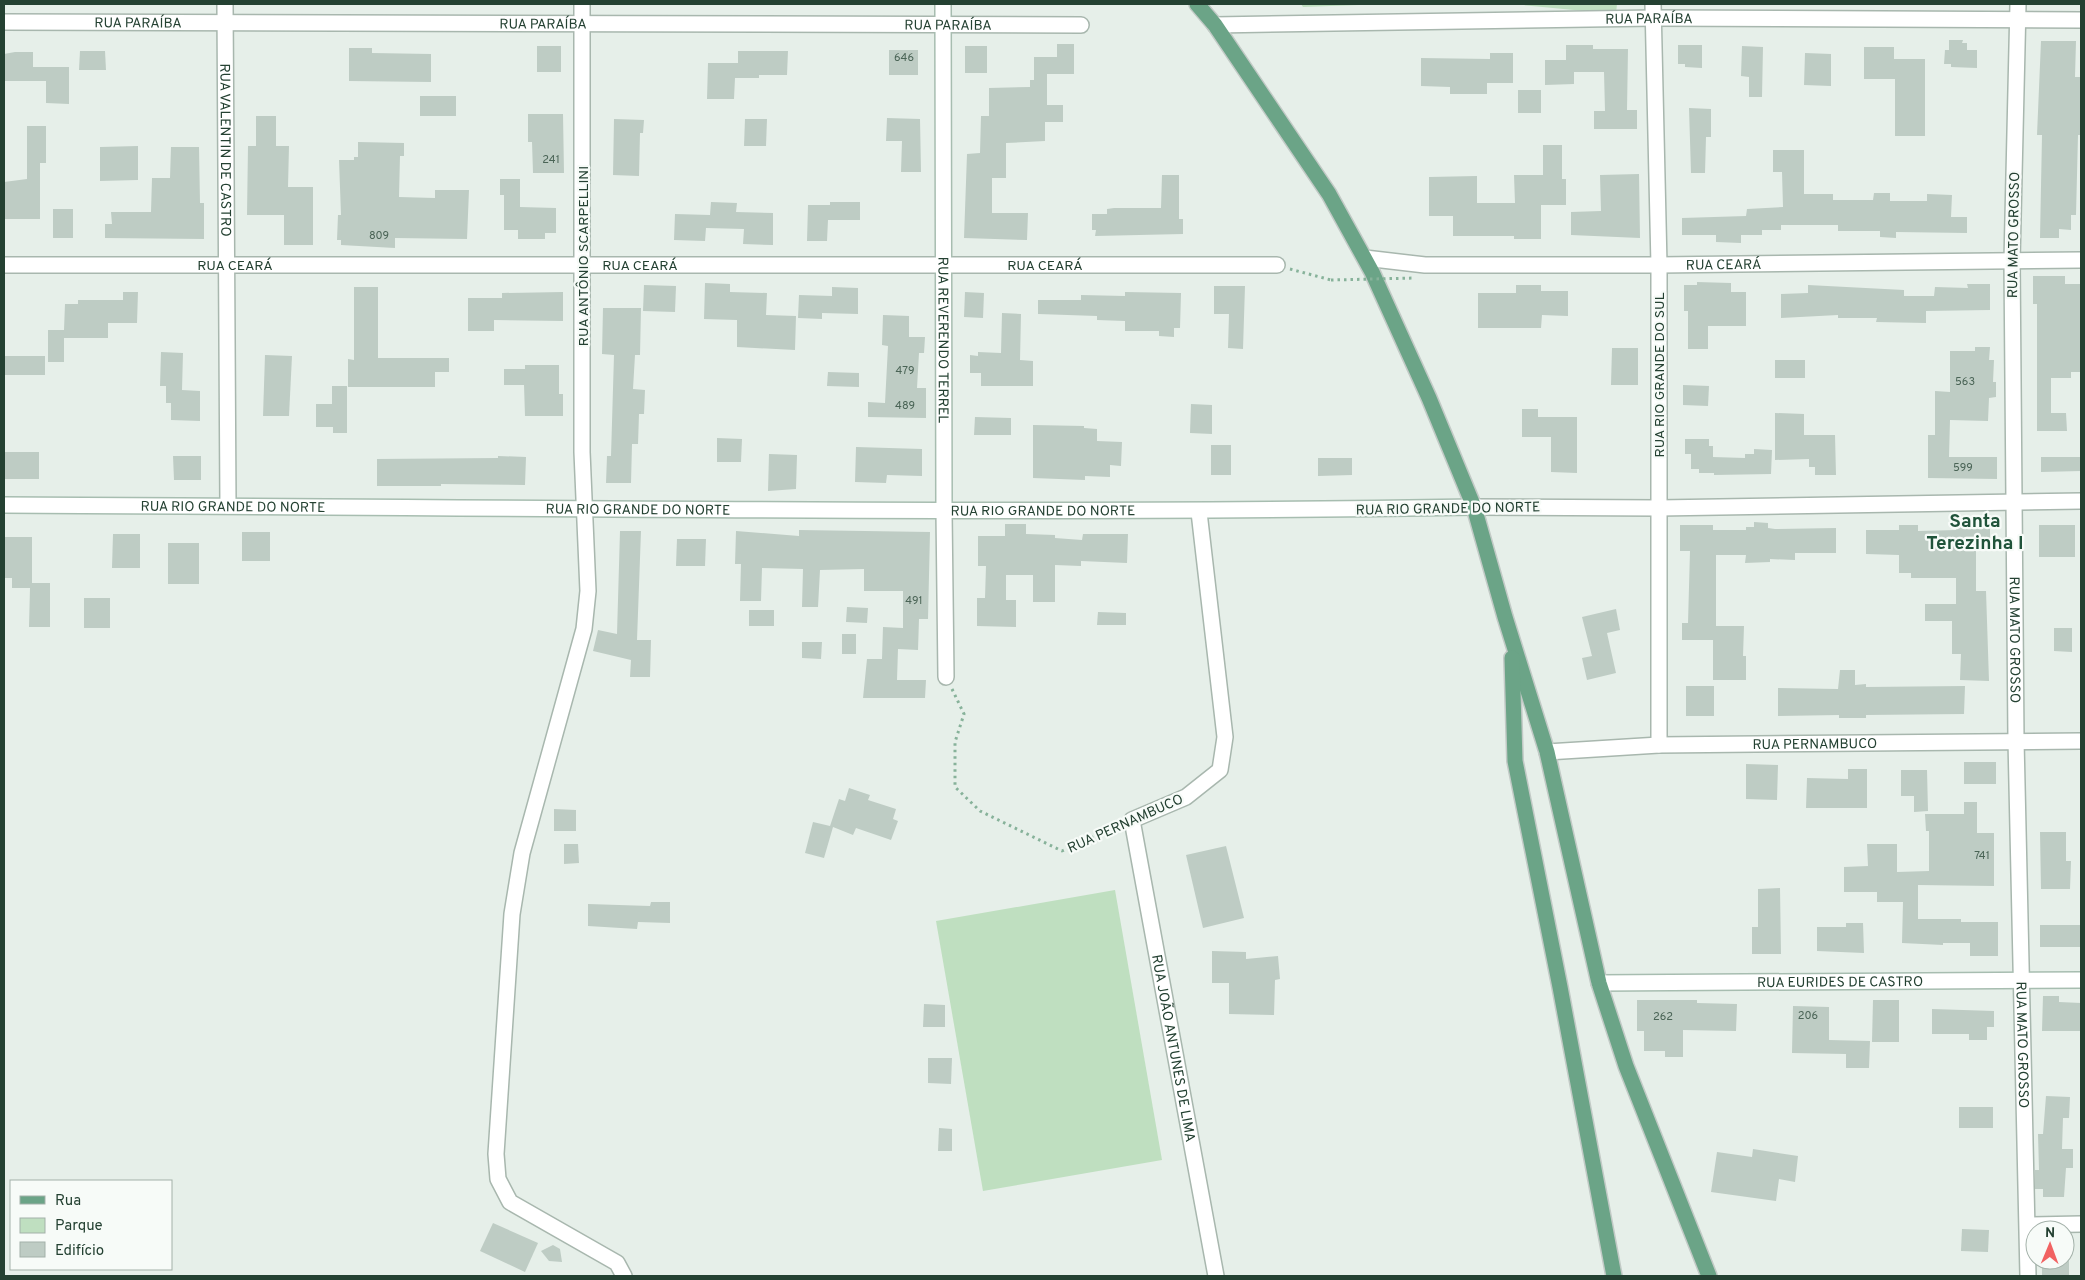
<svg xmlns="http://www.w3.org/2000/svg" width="2085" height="1280" font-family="Overpass,sans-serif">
<rect width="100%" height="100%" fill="#e6efe9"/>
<g fill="#bfdfc0">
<polygon points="1301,4 1387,4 1303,7"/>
<polygon points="1512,4 1617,4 1616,14"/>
<polygon points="1115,890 1162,1160 983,1191 936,921"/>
</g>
<g fill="#beccc4">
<polygon points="1949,40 1963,40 1962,43 1967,43 1967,50 1977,50 1977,68 1951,67 1951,64 1944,64 1945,50 1949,50"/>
<polygon points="2041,41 2076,41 2075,77 2081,77 2081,135 2078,135 2076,215 2071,215 2071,230 2059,229 2059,238 2040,238 2042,135 2037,135"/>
<polygon points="1057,44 1074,44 1074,74 1047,74 1047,105 1063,105 1063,122 1045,122 1045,141 1006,143 1006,178 992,178 992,213 1028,213 1027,240 964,238 967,154 980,153 981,116 989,116 989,88 1030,87 1030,80 1034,80 1034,57 1057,57"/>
<polygon points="1566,45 1593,45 1593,49 1628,49 1627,110 1637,110 1637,129 1594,129 1594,111 1605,111 1604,72 1574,72 1574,84 1545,85 1545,60 1566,60"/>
<polygon points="1678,45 1702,45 1702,68 1685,67 1685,64 1678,64"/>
<rect x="537" y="46" width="24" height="26"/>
<rect x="965" y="46" width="22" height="27"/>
<polygon points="1742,46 1763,47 1762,97 1749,97 1749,77 1741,76"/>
<polygon points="1864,47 1894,47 1894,59 1925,59 1925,136 1895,136 1895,79 1864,79"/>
<polygon points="349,48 372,48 372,53 431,54 431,82 349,81"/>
<rect x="889" y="50" width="29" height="25"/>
<polygon points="80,51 105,51 106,70 79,70"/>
<polygon points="738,51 788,51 787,75 759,75 759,78 735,78 734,99 707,99 708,63 738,63"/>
<polygon points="15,52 33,52 33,67 69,67 69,104 46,103 46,81 4,81 4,54"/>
<polygon points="1490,53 1513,53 1513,83 1487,83 1487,94 1450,94 1450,87 1421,86 1421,58 1490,59"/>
<polygon points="1805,53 1831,54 1831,86 1804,85"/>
<rect x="1518" y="90" width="23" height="23"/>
<rect x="420" y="96" width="36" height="20"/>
<polygon points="1689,108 1711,109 1711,137 1706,137 1705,173 1691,173"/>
<polygon points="528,114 563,114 564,173 533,173 532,142 528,142"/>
<polygon points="256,116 276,116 276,146 289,146 288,187 313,187 313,245 284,245 284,215 247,215 248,146 256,146"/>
<polygon points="887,118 920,119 921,172 901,172 902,141 886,141"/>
<polygon points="614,119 644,120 643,133 640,133 639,176 613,175"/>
<polygon points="745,119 767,119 766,146 744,146"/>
<polygon points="27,126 46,126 46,163 40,163 40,219 4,219 4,182 27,179"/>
<polygon points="358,142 404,143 404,156 400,156 399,197 435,198 435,190 469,190 467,239 395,238 395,248 341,245 341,240 337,240 338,215 341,215 339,160 354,160 354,157 358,157"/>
<polygon points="1543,145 1562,145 1562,179 1566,179 1566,205 1541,205 1541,239 1514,239 1514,236 1453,236 1453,216 1429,216 1429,177 1477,176 1477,203 1515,203 1514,175 1543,175"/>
<polygon points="138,146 138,180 100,181 100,147"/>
<polygon points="171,147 199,147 200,203 204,203 204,239 105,238 105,224 112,224 111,212 151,212 152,178 170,178"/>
<polygon points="1773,150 1804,150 1804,194 1833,194 1833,200 1873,200 1874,193 1890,193 1890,201 1927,201 1927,194 1952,195 1951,217 1967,217 1967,233 1896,232 1896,238 1880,237 1880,231 1838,231 1838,225 1781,225 1781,230 1762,230 1762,235 1741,235 1741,243 1716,242 1716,235 1682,235 1682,218 1746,216 1747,209 1783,207 1782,172 1773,172"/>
<polygon points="1639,174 1640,238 1571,235 1571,212 1601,211 1600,175"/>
<polygon points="1162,175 1179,175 1179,219 1183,219 1183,234 1095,236 1096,230 1092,230 1092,214 1107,214 1107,209 1114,208 1161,208"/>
<polygon points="500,179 520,179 520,207 556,208 556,233 545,233 545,239 518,239 518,230 504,230 504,195 500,195"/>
<polygon points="711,202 737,203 736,212 773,213 773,245 743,244 744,229 706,228 705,241 674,240 675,214 710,215"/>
<polygon points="830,202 860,202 860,220 828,220 827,241 807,241 808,205 830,205"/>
<rect x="53" y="209" width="20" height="29"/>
<polygon points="2033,276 2065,276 2065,284 2081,284 2081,372 2071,372 2071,378 2051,378 2051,413 2066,413 2067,431 2037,431 2037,304 2033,304"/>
<polygon points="1697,282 1731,283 1731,292 1746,292 1746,326 1708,326 1708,349 1688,349 1688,311 1684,311 1684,285 1697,285"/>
<polygon points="705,283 730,284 730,292 767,293 766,315 796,316 795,350 737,347 737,320 704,319"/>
<polygon points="1967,284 1990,284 1990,310 1926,311 1926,323 1876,322 1877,318 1838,318 1838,315 1781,318 1781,294 1808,293 1808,285 1904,290 1904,296 1934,296 1935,287 1968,288"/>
<polygon points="644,285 676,286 675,312 643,311"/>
<polygon points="1516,285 1541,285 1541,291 1568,291 1568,316 1542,315 1541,328 1478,328 1478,293 1516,293"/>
<polygon points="1214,286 1245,286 1243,349 1228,348 1229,314 1214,314"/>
<polygon points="354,287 378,287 378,358 449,358 449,372 435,372 435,387 348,387 348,359 354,360"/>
<polygon points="832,287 858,288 858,314 822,313 822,319 798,318 799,295 832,296"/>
<polygon points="123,292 138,292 137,323 108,323 108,338 64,338 64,362 48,362 48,330 64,330 65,304 78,304 78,300 123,300"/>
<polygon points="563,292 563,321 494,320 494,331 468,331 468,298 502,298 502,293"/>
<polygon points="965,292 984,293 983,318 964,317"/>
<polygon points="1125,292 1181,293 1180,328 1174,328 1174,337 1159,336 1159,331 1125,331 1125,321 1097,320 1097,316 1038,314 1038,300 1081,300 1081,295 1125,296"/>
<polygon points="603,308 641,308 640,355 635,355 633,389 645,390 644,414 639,414 638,444 632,444 631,483 606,483 607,456 611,456 614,355 602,354"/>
<polygon points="1002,313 1021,314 1020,360 1033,361 1033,386 981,386 981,373 970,373 970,355 978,356 978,352 1001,353"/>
<polygon points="883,315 909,316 909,337 925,337 924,353 919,353 917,388 926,388 926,418 868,417 868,402 885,403 888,346 882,345"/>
<polygon points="1975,347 1990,347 1989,360 1994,360 1993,382 1996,382 1996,397 1989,398 1988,421 1950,420 1949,457 1997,457 1997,479 1928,478 1928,435 1935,435 1935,391 1950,392 1950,351 1975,351"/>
<polygon points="1612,348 1638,348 1638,385 1611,385"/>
<polygon points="161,352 183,353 182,390 200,391 200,421 171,420 171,403 166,403 166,386 160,386"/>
<polygon points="265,355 292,356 289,416 263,416"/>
<rect x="4" y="356" width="41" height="19"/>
<rect x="1775" y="360" width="30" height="18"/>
<polygon points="525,365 559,365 559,394 563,394 563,416 525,416 524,385 504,385 504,369 525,369"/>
<polygon points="828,372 859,373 859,387 827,386"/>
<polygon points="1683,385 1709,386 1708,406 1683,405"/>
<polygon points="332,386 347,386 347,433 333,433 333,427 316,427 316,404 332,404"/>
<polygon points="1191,404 1212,405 1212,434 1190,433"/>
<polygon points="1522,409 1538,409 1538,417 1577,417 1577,473 1551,472 1551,437 1522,437"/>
<polygon points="1775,413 1804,414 1804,435 1835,435 1836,475 1815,475 1815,467 1809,467 1809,459 1775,460"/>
<polygon points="975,417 1011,418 1011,435 974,435"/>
<polygon points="1033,425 1084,426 1084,428 1097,429 1097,441 1122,442 1121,466 1110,465 1110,477 1085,476 1085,480 1033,478"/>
<polygon points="717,438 742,439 741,462 717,462"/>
<polygon points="1685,439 1709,439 1709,446 1713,446 1713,457 1745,458 1745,454 1754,454 1754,449 1772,450 1771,474 1714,475 1714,473 1699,473 1699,469 1691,469 1691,454 1685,454"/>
<rect x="1211" y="445" width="20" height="30"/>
<polygon points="856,447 922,449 922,476 887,475 886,483 855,482"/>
<rect x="4" y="452" width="35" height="27"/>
<polygon points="769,454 797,455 796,489 768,491"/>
<polygon points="173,456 201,456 201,480 174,480"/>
<polygon points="498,456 526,457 525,485 441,484 441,486 377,486 377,459 498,458"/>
<polygon points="2041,457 2081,457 2081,471 2041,472"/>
<polygon points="1318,458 1352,458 1352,475 1318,476"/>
<polygon points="1754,522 1768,523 1768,528 1775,529 1836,528 1836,553 1795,553 1795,560 1770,559 1770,562 1745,563 1746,555 1716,555 1716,626 1744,626 1743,656 1746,656 1746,680 1713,680 1713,640 1682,640 1682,623 1688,623 1690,551 1680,551 1680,525 1713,525 1713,530 1746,530 1746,527 1754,527"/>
<polygon points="1005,524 1026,524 1026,534 1055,535 1055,538 1082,540 1083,534 1128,534 1127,563 1081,561 1081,566 1055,565 1055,602 1033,602 1033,575 1006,575 1006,600 1016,600 1016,627 977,626 977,598 985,598 986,566 978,566 978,536 1005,536"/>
<polygon points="1899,525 1918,525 1918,531 1956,530 1956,525 1990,525 1990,548 1976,548 1976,591 1986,591 1989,681 1960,680 1961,654 1952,654 1952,621 1925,621 1925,604 1956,604 1956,578 1911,578 1911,573 1899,573 1899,555 1866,554 1866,530 1899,530"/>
<rect x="2039" y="525" width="36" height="32"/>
<polygon points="799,530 930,532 928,619 919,619 918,650 898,649 897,680 926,680 925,698 863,698 867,659 882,659 883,627 903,628 903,591 864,591 864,569 820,570 818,607 802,607 803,569 762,568 761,601 740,601 741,564 735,564 736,531 799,536"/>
<polygon points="620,531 641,531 637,640 651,640 650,677 630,677 631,660 593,651 598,630 617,634"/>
<rect x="242" y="532" width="28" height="29"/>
<polygon points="113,534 140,534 140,568 112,568"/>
<polygon points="4,537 32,537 32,583 50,583 50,627 29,627 30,588 12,588 12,578 4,578"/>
<polygon points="677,539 706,539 705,566 676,566"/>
<rect x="168" y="543" width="31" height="41"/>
<rect x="84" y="598" width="26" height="30"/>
<polygon points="847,607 868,608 867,623 846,622"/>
<polygon points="1616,609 1620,630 1607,633 1616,673 1587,680 1582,658 1592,656 1582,617"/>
<rect x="749" y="610" width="25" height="16"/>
<polygon points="1098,612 1126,613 1126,625 1097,625"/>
<polygon points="2054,628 2072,628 2072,652 2054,651"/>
<rect x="842" y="634" width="14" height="20"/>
<polygon points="802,642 822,642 821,659 802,658"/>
<polygon points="1840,670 1855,670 1855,685 1866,684 1866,687 1965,686 1964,714 1866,715 1866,718 1839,718 1839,715 1778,716 1778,688 1838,689"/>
<rect x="1686" y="686" width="28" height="30"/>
<rect x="1964" y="762" width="32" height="22"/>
<polygon points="1746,764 1778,765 1777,800 1746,799"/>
<polygon points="1848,769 1867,769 1867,808 1806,808 1807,778 1848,779"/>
<polygon points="1901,770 1927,770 1928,811 1914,812 1914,796 1901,796"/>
<polygon points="849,788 870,795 868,800 896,809 893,819 898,821 891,840 856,828 853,835 833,827 824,858 805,853 813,822 830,826 839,799 845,801"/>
<polygon points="1964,802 1977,802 1977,833 1994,833 1994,886 1918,885 1918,919 1961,919 1961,922 1998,922 1998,956 1970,956 1970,943 1943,943 1943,945 1902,943 1903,902 1877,902 1877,892 1844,892 1844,867 1868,866 1867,844 1897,844 1897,872 1929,871 1929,831 1926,831 1925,814 1964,814"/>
<polygon points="554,809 576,810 576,831 554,831"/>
<polygon points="2040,832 2066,832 2066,861 2071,861 2070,889 2041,889"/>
<polygon points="564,844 578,844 579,863 564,864"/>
<polygon points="1226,846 1244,918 1203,928 1186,855"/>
<polygon points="1780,888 1781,954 1752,954 1752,927 1758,927 1758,889"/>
<polygon points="651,902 670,902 670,923 638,922 637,929 588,926 588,904 650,906"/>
<polygon points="1846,923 1863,923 1864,953 1817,951 1817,927 1846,927"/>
<rect x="2040" y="925" width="41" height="22"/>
<polygon points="1212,951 1246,952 1246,959 1278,956 1280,979 1275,980 1274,1015 1229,1014 1229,983 1212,983"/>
<polygon points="2043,996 2059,996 2059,1002 2081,1003 2081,1031 2042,1031"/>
<polygon points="1637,1000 1697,1000 1697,1003 1737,1004 1736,1031 1683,1030 1683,1057 1665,1057 1665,1051 1644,1051 1644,1031 1637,1031"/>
<polygon points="1873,1000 1899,1000 1899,1042 1872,1042"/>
<polygon points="924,1004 945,1005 945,1027 923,1027"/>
<polygon points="1793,1006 1829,1007 1829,1040 1870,1041 1869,1068 1846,1068 1846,1054 1792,1053"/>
<polygon points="1932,1009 1994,1011 1994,1027 1987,1027 1987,1040 1969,1040 1969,1034 1932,1034"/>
<polygon points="928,1058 952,1058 951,1084 928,1083"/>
<polygon points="2046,1096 2070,1097 2069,1118 2063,1118 2062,1149 2073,1149 2073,1168 2066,1168 2064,1197 2043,1197 2043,1189 2035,1189 2035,1170 2039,1170 2038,1134 2043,1134"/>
<rect x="1959" y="1107" width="34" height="21"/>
<polygon points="939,1128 952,1129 952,1151 938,1151"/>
<polygon points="1753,1149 1798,1156 1795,1182 1779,1179 1776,1201 1711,1192 1717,1152 1752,1157"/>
<polygon points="493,1223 538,1243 525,1272 480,1251"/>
<polygon points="1962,1229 1989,1230 1988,1252 1961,1251"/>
<polygon points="553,1245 560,1249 562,1262 549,1261 541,1251"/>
<rect x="2042" y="1260" width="27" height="16"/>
</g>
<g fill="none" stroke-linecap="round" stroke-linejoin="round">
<defs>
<g id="street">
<path id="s1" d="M225 4 228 506"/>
<polyline points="582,4 582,452 588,591 584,629 522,853 512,914 496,1154 498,1179 510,1202 617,1263 624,1276"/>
<polyline points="1653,4 1659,265 1659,745"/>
<path id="s2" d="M2018 4 2012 261 2016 740 2028 1276"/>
<path id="s3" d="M4 22 1081 25"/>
<path id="s4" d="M1215 25 1654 18 2081 20"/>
<path id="s5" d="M1365 258 1425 265H1659L2081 260"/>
<path id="s6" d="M4 265H1277"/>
<polyline points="1474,507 1659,508 2081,501"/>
<polyline points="944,512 946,677"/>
<path id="s7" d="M1199 512 1225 737 1220 770 1186 797 1132 820 1216 1276"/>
<path id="s8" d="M1547 752 1659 745 2081 741"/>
<polyline points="2028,1225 2081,1224"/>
</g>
<g id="secondary">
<path id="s9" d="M943 4 944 512"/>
<path id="s10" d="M4 505C494 507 984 515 1474 507"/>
<path id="s11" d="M1599 983 2081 980"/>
</g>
<g id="primary">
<polyline points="1197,4 1215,25 1329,194 1372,272 1429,398 1474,507 1505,617 1547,752 1599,983 1626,1066 1709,1276"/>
<polyline points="1512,658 1515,761 1560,987 1614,1276"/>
</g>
</defs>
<use href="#street" stroke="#a8b7ae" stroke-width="18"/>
<use href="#secondary" stroke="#a7bdb0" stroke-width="18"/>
<use href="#primary" stroke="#c2cac6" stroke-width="18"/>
<g stroke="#87b29a" stroke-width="3" stroke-dasharray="2.5 4" stroke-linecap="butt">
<polyline points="1290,269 1331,280"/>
<polyline points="952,689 964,714 955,742 955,787 980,811 1062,851 1118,826"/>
</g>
<use href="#street" stroke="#fff" stroke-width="15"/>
<use href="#secondary" stroke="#fff" stroke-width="15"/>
<use href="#primary" stroke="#6ba487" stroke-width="15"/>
<polyline stroke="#87b29a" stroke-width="3" stroke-dasharray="2.5 4" stroke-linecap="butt" points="1331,280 1415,278"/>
</g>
<g text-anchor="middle" stroke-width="4.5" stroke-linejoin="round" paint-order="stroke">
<g font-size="11" fill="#4a6456">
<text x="904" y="61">646</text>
<text x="551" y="163">241</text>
<text x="379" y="239">809</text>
<text x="905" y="374">479</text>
<text x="1965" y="385">563</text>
<text x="905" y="409">489</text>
<text x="1963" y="471">599</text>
<text x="914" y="604">491</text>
<text x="1982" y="859">741</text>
<text x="1808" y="1019">206</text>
<text x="1663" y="1020">262</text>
</g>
<g font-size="14" fill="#244132" stroke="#f7fbf8">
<text dy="5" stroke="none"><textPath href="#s4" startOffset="434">RUA PARAÍBA</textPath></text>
<text dy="5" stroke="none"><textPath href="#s3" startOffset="134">RUA PARAÍBA</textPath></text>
<text dy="5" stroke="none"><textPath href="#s3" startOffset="539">RUA PARAÍBA</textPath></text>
<text dy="5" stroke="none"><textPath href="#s3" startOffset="944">RUA PARAÍBA</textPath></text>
<text dy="5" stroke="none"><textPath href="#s1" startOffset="146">RUA VALENTIN DE CASTRO</textPath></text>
<text transform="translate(2013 235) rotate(-89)" y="5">RUA MATO GROSSO</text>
<text transform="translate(583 256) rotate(-90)" y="5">RUA ANTÔNIO SCARPELLINI</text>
<text dy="5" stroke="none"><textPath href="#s5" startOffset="359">RUA CEARÁ</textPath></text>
<text dy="5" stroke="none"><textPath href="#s6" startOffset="231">RUA CEARÁ</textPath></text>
<text dy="5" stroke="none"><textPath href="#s6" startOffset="636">RUA CEARÁ</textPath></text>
<text dy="5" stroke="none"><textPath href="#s6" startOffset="1041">RUA CEARÁ</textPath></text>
<text dy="5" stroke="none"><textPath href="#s9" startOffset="336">RUA REVERENDO TERREL</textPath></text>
<text transform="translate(1659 375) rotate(-90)" y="5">RUA RIO GRANDE DO SUL</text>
<text dy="5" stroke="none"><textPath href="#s10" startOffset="229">RUA RIO GRANDE DO NORTE</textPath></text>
<text transform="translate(1448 508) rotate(-1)" y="5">RUA RIO GRANDE DO NORTE</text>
<text dy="5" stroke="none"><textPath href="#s10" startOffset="634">RUA RIO GRANDE DO NORTE</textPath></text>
<text dy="5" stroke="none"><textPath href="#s10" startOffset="1039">RUA RIO GRANDE DO NORTE</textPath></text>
<text dy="5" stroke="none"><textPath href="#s2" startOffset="636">RUA MATO GROSSO</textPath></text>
<text dy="5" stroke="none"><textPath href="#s8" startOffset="268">RUA PERNAMBUCO</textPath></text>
<text transform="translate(1125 823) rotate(-24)" y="5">RUA PERNAMBUCO</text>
<text dy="5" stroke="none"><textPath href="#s11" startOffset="241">RUA EURIDES DE CASTRO</textPath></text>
<text dy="5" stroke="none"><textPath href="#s2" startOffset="1041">RUA MATO GROSSO</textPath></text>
<text dy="5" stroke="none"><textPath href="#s7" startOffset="594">RUA JOÃO ANTUNES DE LIMA</textPath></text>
</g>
<g font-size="19" font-weight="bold" fill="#20533a" stroke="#f7fbf8">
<text x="1975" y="527">Santa<tspan x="1975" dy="22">Terezinha I</tspan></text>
</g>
</g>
<rect width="2085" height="1280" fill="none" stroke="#244132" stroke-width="10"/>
<rect x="10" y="1180" width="162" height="90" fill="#f7fbf8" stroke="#a3b1a9"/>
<rect x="20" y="1196" width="25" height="8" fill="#6ba487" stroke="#a3b1a9"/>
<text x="55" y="1205" font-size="15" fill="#244132">Rua</text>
<rect x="20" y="1218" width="25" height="15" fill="#bfdfc0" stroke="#a3b1a9"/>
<text x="55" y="1230" font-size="15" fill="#244132">Parque</text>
<rect x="20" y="1242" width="25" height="15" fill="#beccc4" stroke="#a3b1a9"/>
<text x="55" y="1255" font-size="15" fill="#244132">Edifício</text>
<g transform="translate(2050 1245) rotate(1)"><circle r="24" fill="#f7fbf8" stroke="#a3b1a9"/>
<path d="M0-4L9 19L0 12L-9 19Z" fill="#f16262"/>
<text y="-8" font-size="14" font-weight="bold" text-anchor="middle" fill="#244132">N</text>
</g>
</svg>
